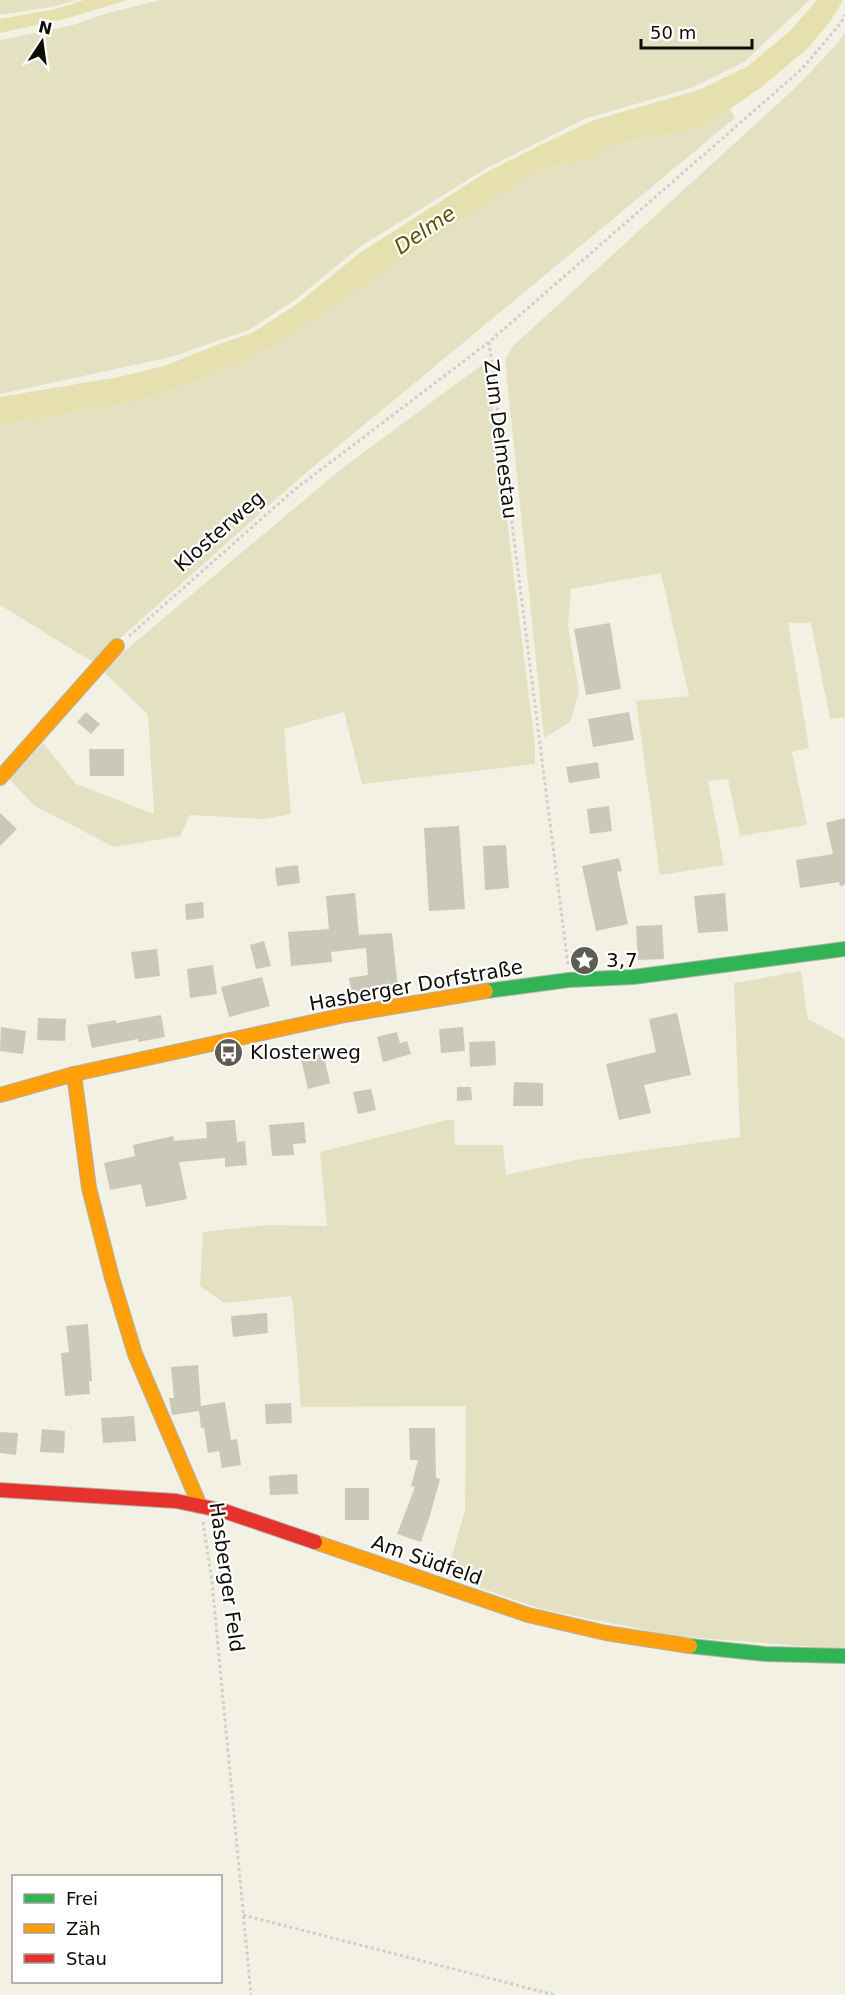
<svg xmlns="http://www.w3.org/2000/svg" width="845" height="1995" font-family="'DejaVu Sans',sans-serif">
<rect width="100%" height="100%" fill="#f2f1e4"/>
<g fill="#e4e1c3">
<polygon points="0,0 76,0 57,6 0,15"/>
<polygon points="160,0 810,0 744,62 691,88 584,119 487,168 361,246 295,300 249,330 171,357 0,394 0,40 73,25 104,14"/>
<polygon points="845,32 845,717 830,719 811,623 788,623 809,748 792,752 807,825 740,836 728,779 708,781 724,865 660,875 636,701 689,696 661,573 571,589 568,626 579,691 570,722 544,738 505,360 513,346 795,88 837,44"/>
<polygon points="730,109 735,118 301,477 107,650 96,664 0,605 0,425 131,403 210,376 272,347 521,180 557,165 586,160 616,144 650,138 696,128"/>
<polygon points="487,361 535,744 535,764 362,784 344,712 284,729 291,814 265,819 190,815 180,836 114,847 35,806 9,779 43,743 76,784 154,814 148,715 102,670 340,470"/>
<polygon points="801,971 808,1019 845,1039 845,1648 827,1648 675,1636 541,1609 446,1576 465,1510 466,1406 301,1407 293,1306 291,1296 224,1303 200,1286 203,1232 267,1225 327,1226 320,1152 447,1120 454,1120 455,1145 503,1145 506,1175 576,1160 740,1137 734,983"/>
</g>
<g fill="#e5e0ad">
<polygon points="84,0 127,0 68,18 0,33 0,19 56,9"/>
<polygon points="817,0 843,0 832,19 808,48 763,86 730,109 696,128 650,138 616,144 586,160 557,165 521,180 272,347 210,376 131,403 0,425 0,397 119,377 164,366 222,343 252,333 297,304 361,252 485,173 549,141 594,120 699,90 748,66 790,31"/>
</g>
<g fill="#cac8b6">
<polygon points="610,623 621,689 586,695 574,629"/>
<polygon points="86,712 100,724 91,734 77,722"/>
<polygon points="629,712 634,740 593,747 588,719"/>
<polygon points="89,749 124,749 124,776 90,776"/>
<polygon points="598,762 600,778 569,783 566,767"/>
<polygon points="609,806 612,831 590,834 587,809"/>
<polygon points="0,813 17,829 0,846"/>
<polygon points="845,818 845,885 840,886 839,882 800,888 796,860 833,854 826,823"/>
<polygon points="459,826 465,909 429,911 424,828"/>
<polygon points="506,845 509,888 485,890 483,846"/>
<polygon points="619,858 622,871 617,872 628,924 596,931 582,866"/>
<polygon points="298,865 300,883 277,886 275,868"/>
<polygon points="355,893 359,935 392,933 398,989 352,996 349,978 368,975 366,948 331,952 332,962 291,966 288,932 329,929 326,896"/>
<polygon points="725,893 728,931 698,933 694,896"/>
<polygon points="203,902 204,918 186,920 185,904"/>
<polygon points="662,925 664,959 638,960 636,926"/>
<polygon points="264,941 271,966 256,969 250,945"/>
<polygon points="157,949 160,976 135,979 131,952"/>
<polygon points="213,965 217,994 190,998 187,969"/>
<polygon points="262,977 270,1006 229,1017 221,987"/>
<polygon points="677,1013 691,1075 644,1085 651,1113 619,1120 606,1064 656,1052 649,1019"/>
<polygon points="161,1015 165,1037 138,1042 138,1039 92,1048 87,1025 116,1020 116,1023"/>
<polygon points="38,1018 66,1019 65,1041 37,1040"/>
<polygon points="1,1027 26,1031 23,1054 0,1051"/>
<polygon points="463,1027 465,1051 441,1053 439,1029"/>
<polygon points="397,1032 400,1043 407,1041 411,1054 383,1062 377,1037"/>
<polygon points="495,1041 496,1065 470,1067 469,1042"/>
<polygon points="323,1053 330,1083 308,1089 301,1059"/>
<polygon points="514,1082 543,1083 543,1106 513,1106"/>
<polygon points="457,1087 471,1087 472,1100 457,1101"/>
<polygon points="371,1089 376,1110 358,1114 353,1092"/>
<polygon points="235,1120 237,1142 245,1141 247,1165 225,1167 225,1158 179,1162 187,1199 146,1207 141,1184 110,1190 104,1163 135,1156 133,1145 173,1136 174,1141 207,1138 206,1122"/>
<polygon points="304,1122 306,1143 293,1144 294,1155 272,1156 269,1125"/>
<polygon points="267,1313 268,1333 233,1337 231,1316"/>
<polygon points="88,1324 92,1381 89,1381 90,1394 65,1396 61,1353 69,1352 66,1326"/>
<polygon points="198,1365 201,1406 225,1402 231,1440 237,1439 241,1465 222,1468 219,1451 208,1453 204,1428 201,1428 199,1411 172,1415 171,1410 169,1398 174,1398 171,1367"/>
<polygon points="291,1403 292,1423 266,1424 265,1404"/>
<polygon points="134,1416 136,1441 103,1443 101,1418"/>
<polygon points="409,1428 435,1428 436,1478 440,1479 430,1515 421,1542 397,1534 415,1487 411,1486 418,1460 410,1460"/>
<polygon points="42,1429 65,1431 64,1453 40,1452"/>
<polygon points="0,1432 18,1433 16,1455 0,1453"/>
<polygon points="297,1474 298,1494 270,1495 269,1476"/>
<rect x="345" y="1488" width="24" height="32"/>
</g>
<g fill="none" stroke-linecap="round" stroke-linejoin="round">
<defs>
<g id="fast">
<polyline points="486,991 569,980 633,977 845,949"/>
<polyline points="690,1646 765,1654 845,1656"/>
</g>
<g id="slow">
<polyline points="0,778 117,646"/>
<polyline points="74,1074 89,1188 112,1278 135,1354 200,1506"/>
<polyline points="0,1095 74,1074 345,1015 486,991"/>
<polyline points="315,1542 528,1615 606,1633 690,1646"/>
</g>
<polyline id="jam" points="0,1490 176,1501 224,1511 315,1542"/>
</defs>
<use href="#fast" stroke="#b2b1a6" stroke-width="16"/>
<use href="#slow" stroke="#b2b1a6" stroke-width="16"/>
<use href="#jam" stroke="#b2b1a6" stroke-width="16"/>
<g stroke="#cfcfcb" stroke-width="3" stroke-dasharray="3 3" stroke-linecap="butt">
<polyline points="489,342 568,965"/>
<polyline points="129,636 294,490 489,342 802,69 840,24 845,15"/>
<polyline points="203,1522 212,1582 251,1995"/>
<polyline points="243,1915 555,1995"/>
</g>
<use href="#fast" stroke="#30b455" stroke-width="14"/>
<use href="#slow" stroke="#ff9f0a" stroke-width="14"/>
<use href="#jam" stroke="#e5322d" stroke-width="14"/>
</g>
<defs>
<symbol id="sight-disc" viewBox="-11 -11 22 22"><circle r="9.5" fill="#5e5d54" stroke="#fff"/><path d="M0-6L1.8-2.2L6-1.7L2.9 1.2L3.7 5.4L0 3.3L-3.7 5.4L-2.9 1.2L-6-1.7L-1.8-2.2Z" fill="#fff"/></symbol>
<symbol id="bus-disc" viewBox="-11 -11 22 22"><circle r="9.5" fill="#5e5d54" stroke="#fff"/><path d="M-5-6H5V4H4V6H2V4H-2V6H-4V4H-5ZM-3.5-4V0h7V-4ZM-3.5 1.2v1.5H-2V1.2ZM2 1.2v1.5H3.5V1.2Z" fill="#fff"/></symbol>
</defs>
<g fill-rule="evenodd">
<use href="#sight-disc" x="568" y="944" width="33" height="33"/>
<use href="#bus-disc" x="212" y="1036" width="33" height="33"/>
</g>
<g text-anchor="middle" stroke-width="4.5" stroke-linejoin="round" paint-order="stroke">
<g font-size="20" fill="#0e0d06" stroke="#fff">
<text transform="translate(501 439) rotate(83)" y="7">Zum Delmestau</text>
<text transform="translate(219 531) rotate(-41)" y="7">Klosterweg</text>
<text transform="translate(416 985) rotate(-10)" y="7">Hasberger Dorfstraße</text>
<text transform="translate(427 1560) rotate(19)" y="7">Am Südfeld</text>
<text transform="translate(227 1577) rotate(82)" y="7">Hasberger Feld</text>
</g>
<g font-size="20" fill="#0e0d06" stroke="#fff" text-anchor="start">
<text x="606" y="967">3,7</text>
<text x="250" y="1059">Klosterweg</text>
</g>
<g font-size="21" font-style="italic" fill="#5d5401" stroke="#fff">
<text transform="translate(425 230) rotate(-34)" y="7">Delme</text>
</g>
</g>
<rect x="12" y="1875" width="210" height="108" fill="#ffffff" stroke="#9f9e9b" stroke-width="1.5"/>
<rect x="24" y="1894" width="30" height="9" fill="#30b455" stroke="#9f9e9b" stroke-width="1.5"/>
<text x="66" y="1905" font-size="18" fill="#0e0d06">Frei</text>
<rect x="24" y="1924" width="30" height="9" fill="#ff9f0a" stroke="#9f9e9b" stroke-width="1.5"/>
<text x="66" y="1935" font-size="18" fill="#0e0d06">Zäh</text>
<rect x="24" y="1954" width="30" height="9" fill="#e5322d" stroke="#9f9e9b" stroke-width="1.5"/>
<text x="66" y="1965" font-size="18" fill="#0e0d06">Stau</text>
<g transform="translate(42 42) rotate(13)" stroke="#ffffff" stroke-width="4.5" paint-order="stroke">
<path d="M0-4.5L10 22L0 15L-10 22Z" fill="#0e0d06"/>
<text y="-9" font-size="16" font-weight="bold" text-anchor="middle" fill="#0e0d06">N</text>
</g>
<path d="M641 39v9h111v-9" fill="none" stroke="#0e0d06" stroke-width="3"/>
<text x="650" y="39" font-size="18" fill="#0e0d06" stroke="#ffffff" stroke-width="4.5" paint-order="stroke">50 m</text>
</svg>
